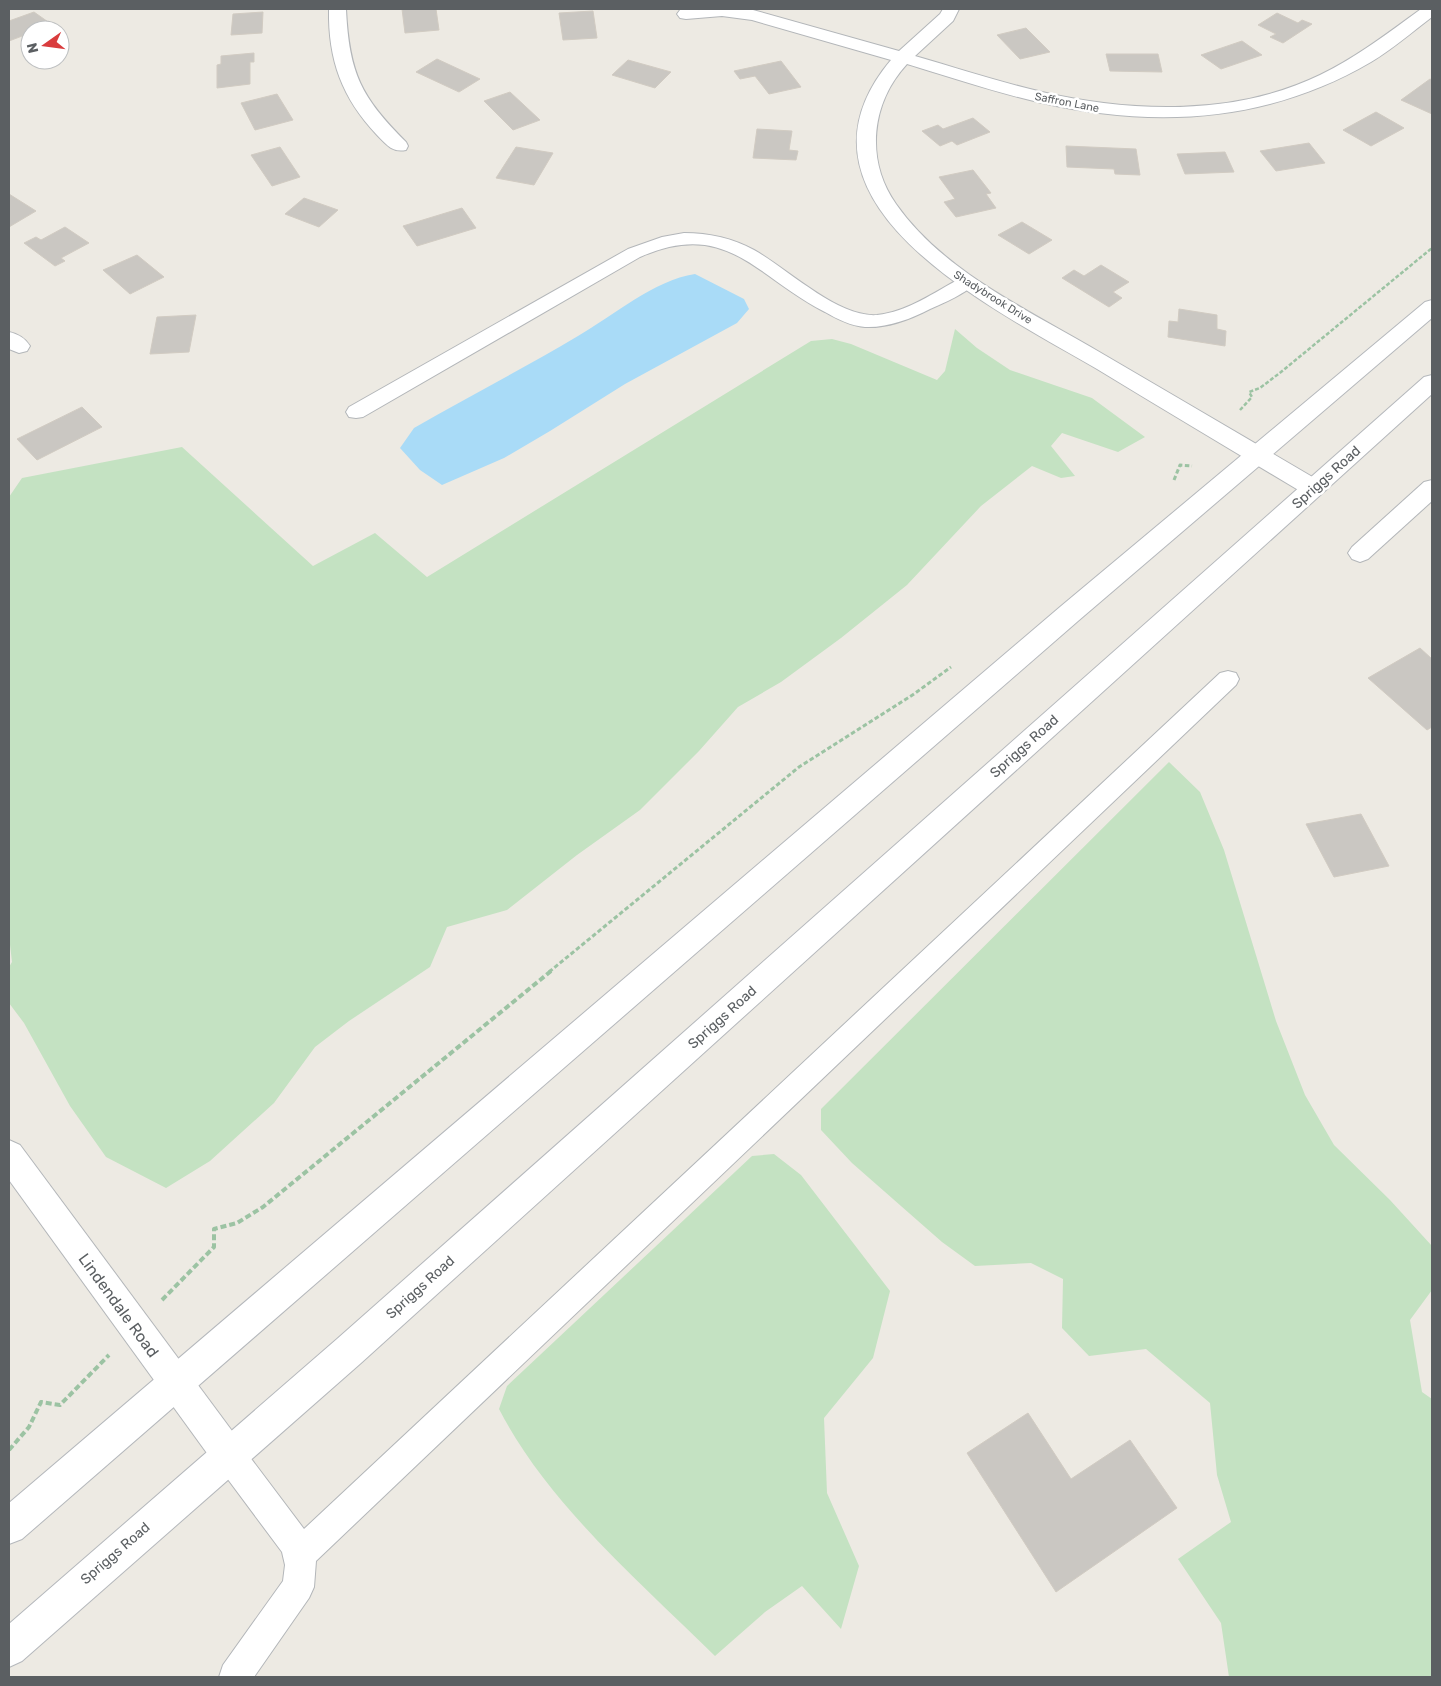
<svg xmlns="http://www.w3.org/2000/svg" width="1441" height="1686" font-family="Rubik,sans-serif">
<rect width="100%" height="100%" fill="#edeae3"/>
<g fill="#c4e2c2">
<polygon points="955,329 977,348 1010,370 1092,398 1145,437 1118,452 1062,433 1051,446 1075,476 1061,478 1032,466 981,506 907,585 841,638 781,682 738,707 699,751 640,810 577,855 507,910 447,927 430,967 349,1021 315,1047 274,1103 210,1161 166,1188 106,1157 70,1106 24,1023 9,1003 9,967 12,962 9,936 9,497 22,478 182,447 313,566 375,533 427,577 811,341 832,339 851,344 937,380 945,371"/>
<polygon points="1169,762 1200,792 1224,850 1276,1021 1305,1095 1334,1145 1390,1200 1432,1246 1432,1290 1410,1320 1422,1392 1432,1399 1432,1677 1229,1677 1221,1623 1178,1559 1231,1522 1217,1475 1210,1403 1146,1349 1089,1356 1062,1328 1063,1279 1031,1263 975,1266 942,1242 852,1163 821,1130 821,1109"/>
<path d="M774 1154 801 1175 890 1291 873 1358 824 1418 827 1493 859 1566 841 1629 802 1586 765 1612 715 1656C640 1582 548 1504 499 1409L507 1386 752 1156Z"/>
</g>
<path fill="#a9dbf7" d="M695 274 744 299 749 309 737 323 625 384 550 431 504 458 442 485 420 470 400 448 414 428C468 397 524 368 578 336 613 316 654 280 695 274Z"/>
<g fill="#cac7c2" stroke="#d1cbc2">
<polygon points="402,9 436,9 439,30 405,33"/>
<polygon points="593,11 597,38 563,40 559,13"/>
<polygon points="34,12 51,24 37,30 30,30 30,33 9,41 9,21"/>
<polygon points="263,12 262,33 231,35 233,14"/>
<polygon points="1277,13 1298,23 1302,20 1312,24 1283,43 1270,37 1276,34 1258,25"/>
<polygon points="1026,28 1050,52 1020,59 997,35"/>
<polygon points="1242,41 1262,55 1221,69 1201,55"/>
<polygon points="254,53 254,62 250,62 250,84 217,88 217,65 221,64 221,56"/>
<polygon points="1106,54 1158,54 1162,72 1110,71"/>
<polygon points="437,59 480,79 459,92 416,72"/>
<polygon points="628,60 671,72 655,88 612,75"/>
<polygon points="781,61 801,87 769,94 755,76 740,79 734,71"/>
<polygon points="1430,79 1432,80 1432,114 1401,100"/>
<polygon points="510,92 540,120 513,130 484,101"/>
<polygon points="277,94 293,120 255,130 241,103"/>
<polygon points="1376,112 1404,128 1371,146 1343,130"/>
<polygon points="973,118 990,132 957,145 952,141 940,146 922,131 938,125 943,129"/>
<polygon points="757,129 792,131 789,150 798,151 796,160 753,158"/>
<polygon points="1309,143 1325,163 1276,171 1260,151"/>
<polygon points="1066,146 1136,149 1140,175 1115,174 1114,169 1067,167"/>
<polygon points="280,147 300,177 272,186 251,155"/>
<polygon points="516,147 553,153 534,185 496,178"/>
<polygon points="1225,152 1234,172 1185,174 1177,154"/>
<polygon points="973,170 991,193 986,194 996,208 956,217 944,202 955,199 939,177"/>
<polygon points="9,194 36,211 9,227"/>
<polygon points="304,198 338,210 319,227 285,214"/>
<polygon points="462,208 476,228 417,246 403,226"/>
<polygon points="1022,222 1052,240 1029,254 998,235"/>
<polygon points="65,227 89,243 61,258 65,261 55,266 24,243 36,237 41,240"/>
<polygon points="137,255 164,277 130,294 103,270"/>
<polygon points="1101,265 1129,282 1113,292 1122,298 1109,307 1062,278 1074,270 1084,276"/>
<polygon points="1179,309 1217,315 1217,329 1226,331 1225,346 1168,337 1169,321 1178,322"/>
<polygon points="196,315 189,352 150,354 157,317"/>
<polygon points="82,407 102,427 37,460 17,439"/>
<polygon points="1420,648 1432,659 1432,727 1427,730 1368,678"/>
<polygon points="1361,814 1389,866 1334,877 1306,824"/>
<polygon points="1028,1413 1071,1479 1130,1440 1177,1508 1056,1592 967,1453"/>
</g>
<g fill="none" stroke-linecap="round" stroke-linejoin="round">
<defs>
<g id="service">
<path d="M684 233C709 233 732 238 754 250 788 269 838 318 877 315 907 312 935 292 961 278L967 276 973 278 976 282C969 292 942 304 930 309 911 319 887 328 865 327 851 326 837 319 825 312 756 277 727 218 640 257L363 417 356 418 349 417 346 412 349 407 628 249 662 237Z"/>
<polygon points="1228,671 1236,673 1239,679 1236,685 316,1561 314,1587 309,1598 254,1677 219,1677 223,1665 283,1581 285,1565 282,1552 218,1466 214,1455 218,1444 229,1440 240,1444 304,1529 1220,673"/>
</g>
<g id="minor">
<path d="M329 9H346C349 73 361 97 406 142L408 146 406 150C392 153 386 144 377 135 342 98 328 60 329 9Z"/>
<path d="M687 9 753 10 899 51 940 14 943 9H959L953 21 915 56C957 68 999 82 1042 92 1133 113 1235 116 1320 75 1357 57 1388 33 1421 9H1432V17C1412 32 1393 49 1371 62 1267 123 1154 129 1038 102 994 92 950 77 907 64 871 103 865 160 896 204 943 271 1026 309 1096 350 1171 394 1246 438 1321 482L1325 488 1321 494 1313 496 1305 494C1235 452 1166 411 1097 369 997 310 771 203 891 60L752 20 722 16 686 19 680 18 677 14 680 10Z"/>
<path d="M9 332C18 334 25 338 30 346L27 351 19 353 9 349Z"/>
<polygon points="1432,480 1432,501 1368,559 1360,562 1352,559 1348,553 1352,547 1424,482"/>
</g>
<polygon id="tertiary" points="9,1140 20,1145 241,1443 246,1455 241,1467 229,1472 217,1467 9,1180"/>
<g id="secondary">
<polygon points="1432,300 1432,318 1078,621 22,1539 9,1544 9,1503 1060,607 1425,302"/>
<polygon points="1432,375 1432,394 361,1363 22,1661 9,1667 9,1624 337,1339 1424,377"/>
</g>
</defs>
<use href="#service" stroke="#b3b6b9" stroke-width="2"/>
<use href="#minor" stroke="#b3b6b9" stroke-width="2"/>
<use href="#tertiary" stroke="#b3b6b9" stroke-width="2"/>
<use href="#secondary" stroke="#b5b8bc" stroke-width="2"/>
<polyline stroke="#9cc3a3" stroke-width="2.5" stroke-dasharray="4 2" stroke-linecap="butt" points="1240,410 1252,397 1249,392 1260,388 1281,372 1432,248"/>
<g stroke="#9cc3a3" stroke-width="3" stroke-dasharray="4.5 2.5" stroke-linecap="butt">
<polyline points="1174,480 1180,465 1192,466"/>
<polyline points="549,972 799,767 914,694 951,667"/>
</g>
<g stroke="#9cc3a3" stroke-width="4" stroke-dasharray="6 3" stroke-linecap="butt">
<polyline points="162,1300 214,1247 214,1229 237,1223 263,1207 551,971"/>
<polyline points="9,1450 29,1427 41,1402 60,1405 109,1355"/>
</g>
<use href="#service" fill="#fff" fill-rule="evenodd"/>
<use href="#minor" fill="#fff" fill-rule="evenodd"/>
<use href="#tertiary" fill="#fff" fill-rule="evenodd"/>
<use href="#secondary" fill="#fff" fill-rule="evenodd"/>
</g>
<g text-anchor="middle" stroke-width="5" stroke-linejoin="round" paint-order="stroke">
<g font-size="11" fill="#5b5f62" stroke="#fff">
<text transform="translate(1067 102) rotate(11)" y="4">Saffron Lane</text>
<text transform="translate(993 297) rotate(32)" y="4">Shadybrook Drive</text>
</g>
<g font-size="14" fill="#5b5f62" stroke="#fff">
<text transform="translate(1326 477) rotate(-42)" y="5">Spriggs Road</text>
<text transform="translate(1024 746) rotate(-42)" y="5">Spriggs Road</text>
<text transform="translate(722 1017) rotate(-42)" y="5">Spriggs Road</text>
<text transform="translate(420 1287) rotate(-42)" y="5">Spriggs Road</text>
<text transform="translate(115 1553) rotate(-41)" y="5">Spriggs Road</text>
</g>
<g font-size="16" fill="#5b5f62" stroke="#fff">
<text transform="translate(119 1305) rotate(54)" y="6">Lindendale Road</text>
</g>
</g>
<rect width="1441" height="1686" fill="none" stroke="#5b5f62" stroke-width="20"/>
<g transform="translate(45 45) rotate(256)"><circle r="24" fill="#ffffff" stroke="#bdbfc0"/>
<path d="M0-4L9 19L0 12L-9 19Z" fill="#d93c3d"/>
<text y="-8" font-size="14" font-weight="bold" text-anchor="middle" fill="#5b5f62">N</text>
</g>
</svg>
